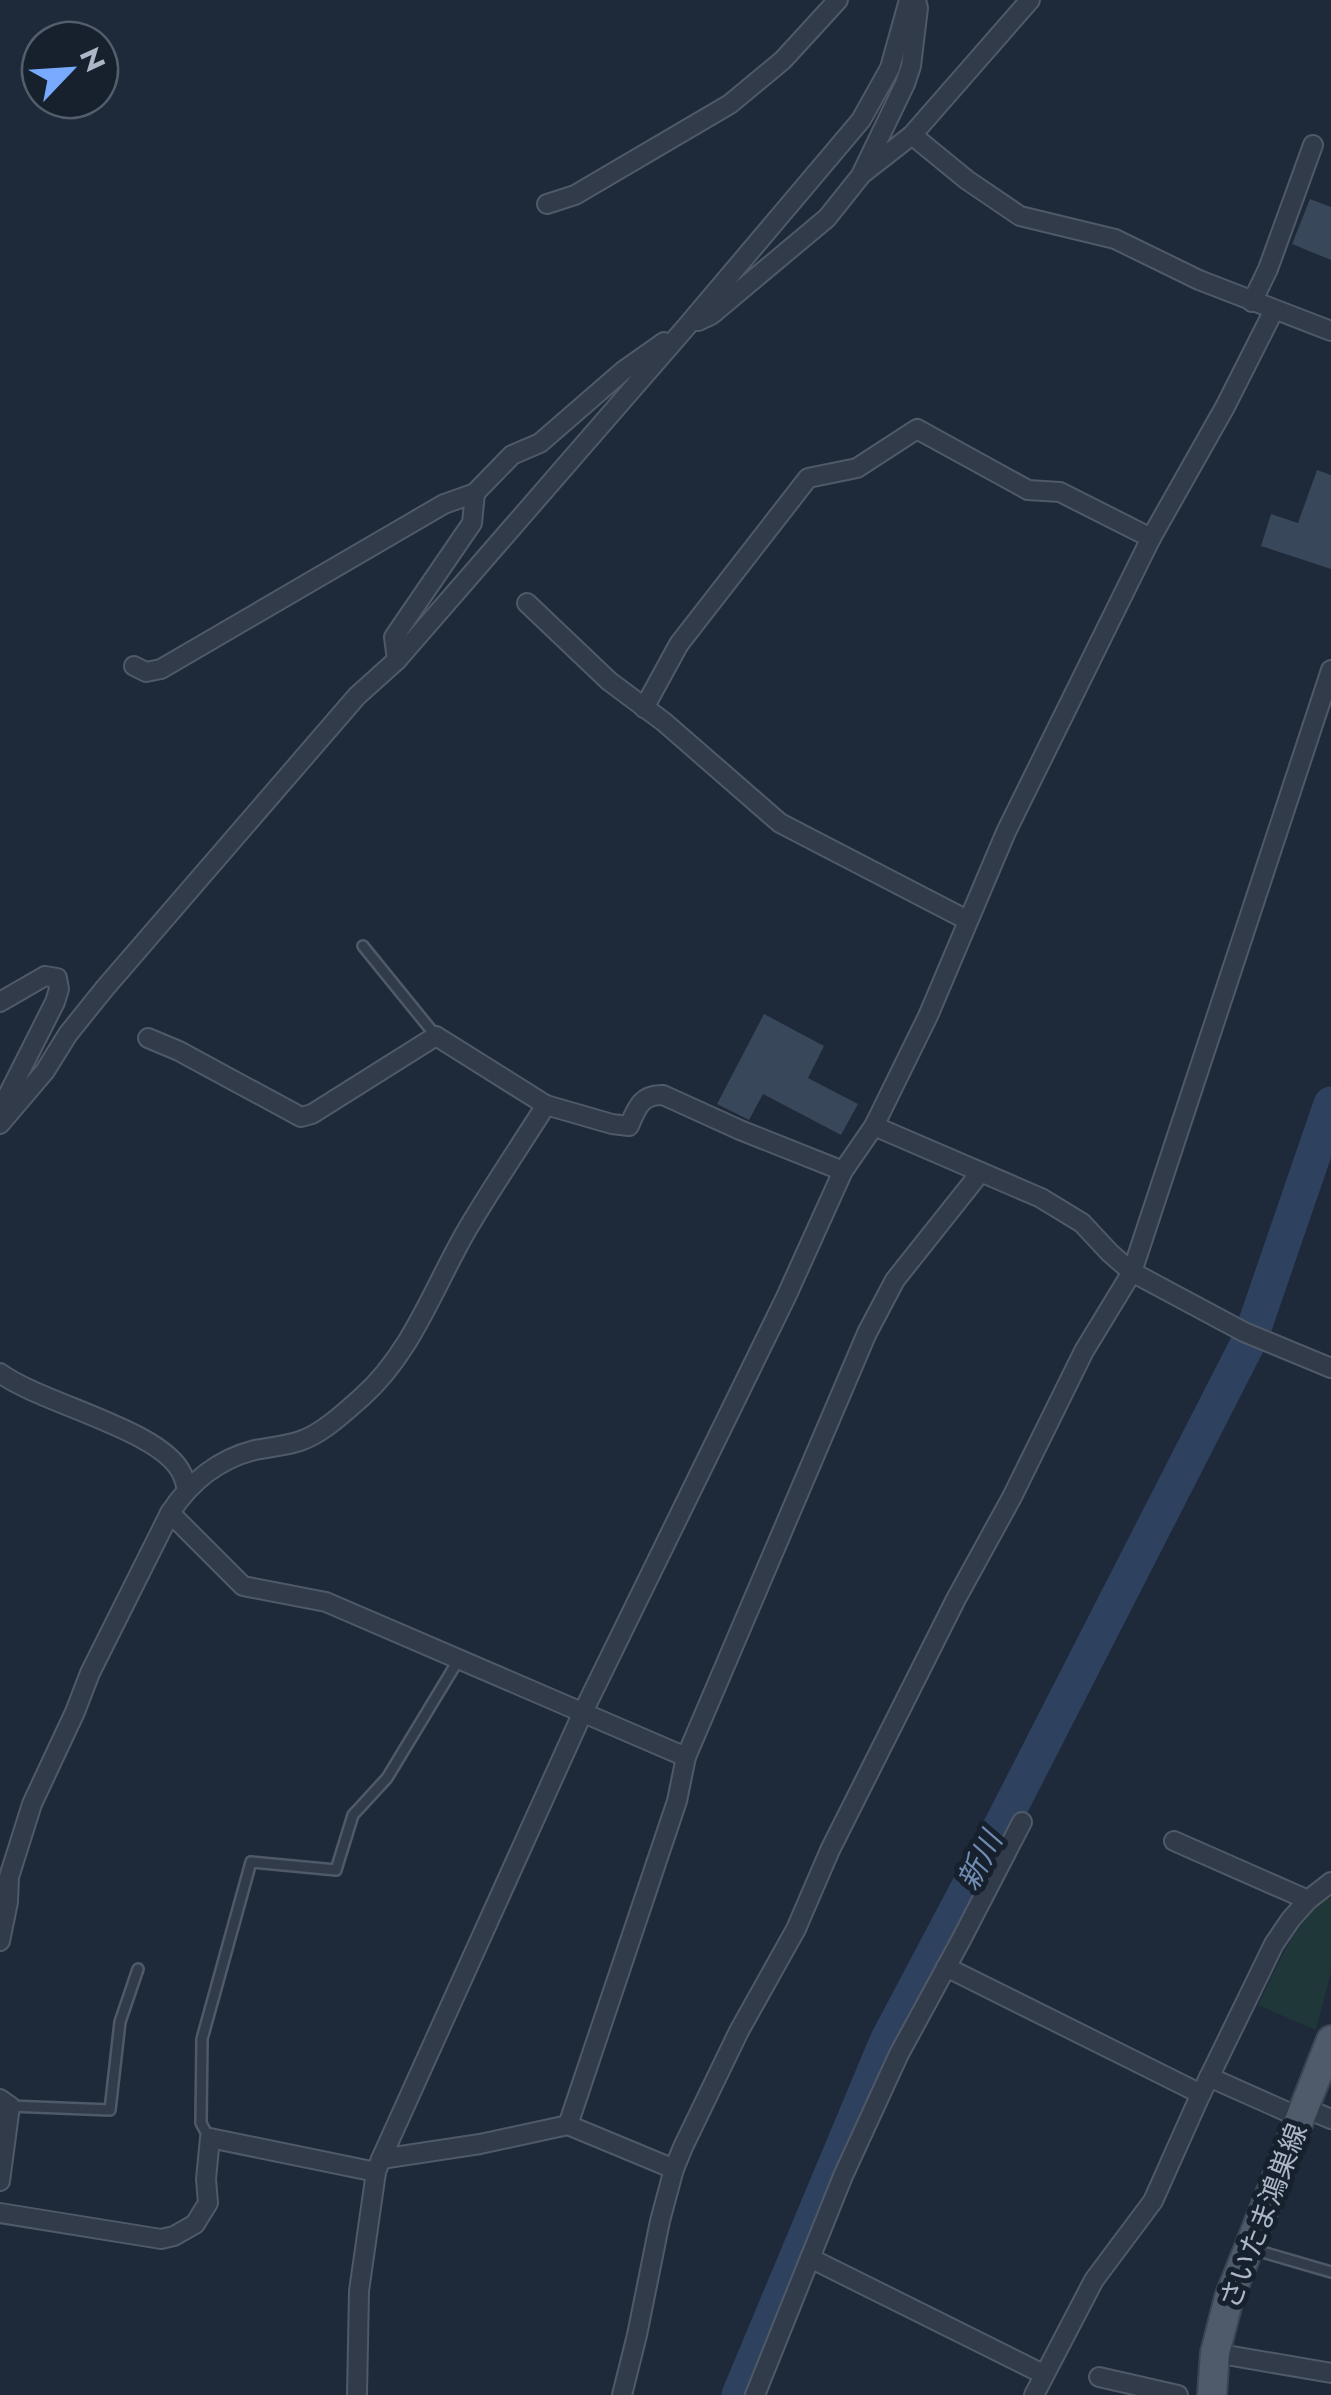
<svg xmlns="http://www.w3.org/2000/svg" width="1331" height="2395" font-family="Jost,'Noto Sans JP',sans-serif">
<rect width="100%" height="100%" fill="#1e2939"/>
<path fill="#20373a" d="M1324 1897 1331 1898V1972L1316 2030 1258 2005C1277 1966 1293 1927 1324 1897Z"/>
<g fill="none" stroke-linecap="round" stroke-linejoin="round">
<g stroke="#2e4260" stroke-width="35">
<polyline points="1255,1325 1331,1104"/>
<polyline points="739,2395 887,2041 1005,1818 1249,1341"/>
</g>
</g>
<g fill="#39475a">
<polygon points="1310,199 1331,207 1331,260 1292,244"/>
<polygon points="1317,470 1331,475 1331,569 1261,546 1271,514 1298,523"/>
<polygon points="764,1014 824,1046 808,1078 858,1104 841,1135 763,1094 749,1120 717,1104"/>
</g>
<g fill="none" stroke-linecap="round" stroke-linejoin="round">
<defs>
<g id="service">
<polyline points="363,946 436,1036"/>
<polyline points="10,2106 110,2110 120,2022 138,1969"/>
<polyline points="209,2138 201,2123 202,2039 251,1862 336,1870 353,1815 387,1778 459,1659"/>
<polyline points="1252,2249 1331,2272"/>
</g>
<g id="minor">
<polyline points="912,135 967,180 1020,216 1115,239 1199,280 1331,331"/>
<polyline points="862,173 905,84 911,66 918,8 916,0"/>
<polyline points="547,204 575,195 730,104 783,60 838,0"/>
<polyline points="1252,302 1268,269 1313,145"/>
<polyline points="698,321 711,315 827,218 862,174 912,135 1030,0"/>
<polyline points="527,603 609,681 664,722 780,823 967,920"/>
<polyline points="397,660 394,637 472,523 475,493"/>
<polyline points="134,666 146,672 161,669 444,504 475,493 512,455 540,443 623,371 664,342"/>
<polyline points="644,708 679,644 808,478 857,468 917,429 1028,490 1060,492 1151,538"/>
<polyline points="0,1002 45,976 57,978 59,989 55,1002 5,1101 0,1121"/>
<polyline points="148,1038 179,1051 301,1117 312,1114 436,1036 546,1105"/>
<polyline points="0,1124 45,1071 68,1034 105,988 357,696 397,660 687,326 861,120 890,68 909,0"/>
<polyline points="874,1126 1041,1198 1082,1223 1110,1253 1132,1272 1244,1332 1331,1368"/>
<path d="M0 1373C42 1404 163 1430 182 1474 185 1479 185 1484 187 1489"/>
<path d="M170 1513C190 1482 219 1459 255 1450 269 1447 285 1446 300 1441 322 1434 345 1412 362 1397 412 1353 435 1284 468 1228 493 1186 520 1146 546 1105L612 1124 629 1126C637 1107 642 1094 663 1095L740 1130 843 1171"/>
<polyline points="1174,1841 1308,1900"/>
<polyline points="0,1941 8,1902 9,1877 32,1804 75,1712 90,1673 170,1513 243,1586 326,1602 686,1757"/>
<polyline points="946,1967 1201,2094"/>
<polyline points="1209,2077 1301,2118"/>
<polyline points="0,2099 10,2106 0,2181"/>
<polyline points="1305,2108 1331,2119"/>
<polyline points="568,2125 677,1801 686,1757 867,1333 895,1280 980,1173"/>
<polyline points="381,2159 480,2144 568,2125 674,2169"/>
<polyline points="0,2213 161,2239 174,2236 195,2224 208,2203 206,2179 210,2138 376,2172"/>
<polyline points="810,2258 1043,2374"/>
<polyline points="1215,2353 1331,2373"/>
<polyline points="1099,2377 1178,2395"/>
<polyline points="357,2395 359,2291 376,2172 381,2159 583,1712 786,1297 843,1171 874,1126 928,1016 1006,832 1151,538 1225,407 1274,310"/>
<polyline points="622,2395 637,2335 660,2221 674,2169 683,2147 739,2031 796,1929 830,1850 956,1599 1012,1497 1084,1351 1132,1272 1331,670"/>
<polyline points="755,2395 843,2176 899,2054 961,1940 1022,1822"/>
<polyline points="1034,2395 1094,2280 1153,2201 1199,2098 1274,1944 1291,1919 1308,1900 1331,1882"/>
</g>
<polyline id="primary" points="1212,2395 1215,2353 1229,2298 1331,2040"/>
</defs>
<use href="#service" stroke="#4f5968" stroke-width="14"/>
<use href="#minor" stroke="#4f5968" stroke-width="22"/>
<use href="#primary" stroke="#3b4553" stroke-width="32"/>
<use href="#service" stroke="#323b4a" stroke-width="9"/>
<use href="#minor" stroke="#323b4a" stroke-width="18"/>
<use href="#primary" stroke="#4f5a6a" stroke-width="28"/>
</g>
<g text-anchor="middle" stroke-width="10" stroke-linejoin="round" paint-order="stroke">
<g font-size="28" fill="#acb6c7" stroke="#17212e">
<text transform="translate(1263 2216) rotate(-69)" y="10">さいたま鴻巣線</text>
</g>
<g font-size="30" font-style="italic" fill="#718cb2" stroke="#17212e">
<text transform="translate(980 1861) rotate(-63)" y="10">新川</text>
</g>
</g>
<g transform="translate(70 70) rotate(65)"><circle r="48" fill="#17212e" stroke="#535d6b" stroke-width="2.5"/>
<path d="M0-8L18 38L0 25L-18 38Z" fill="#78abff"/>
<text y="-15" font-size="28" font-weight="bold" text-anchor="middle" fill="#acb6c7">N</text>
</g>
</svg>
